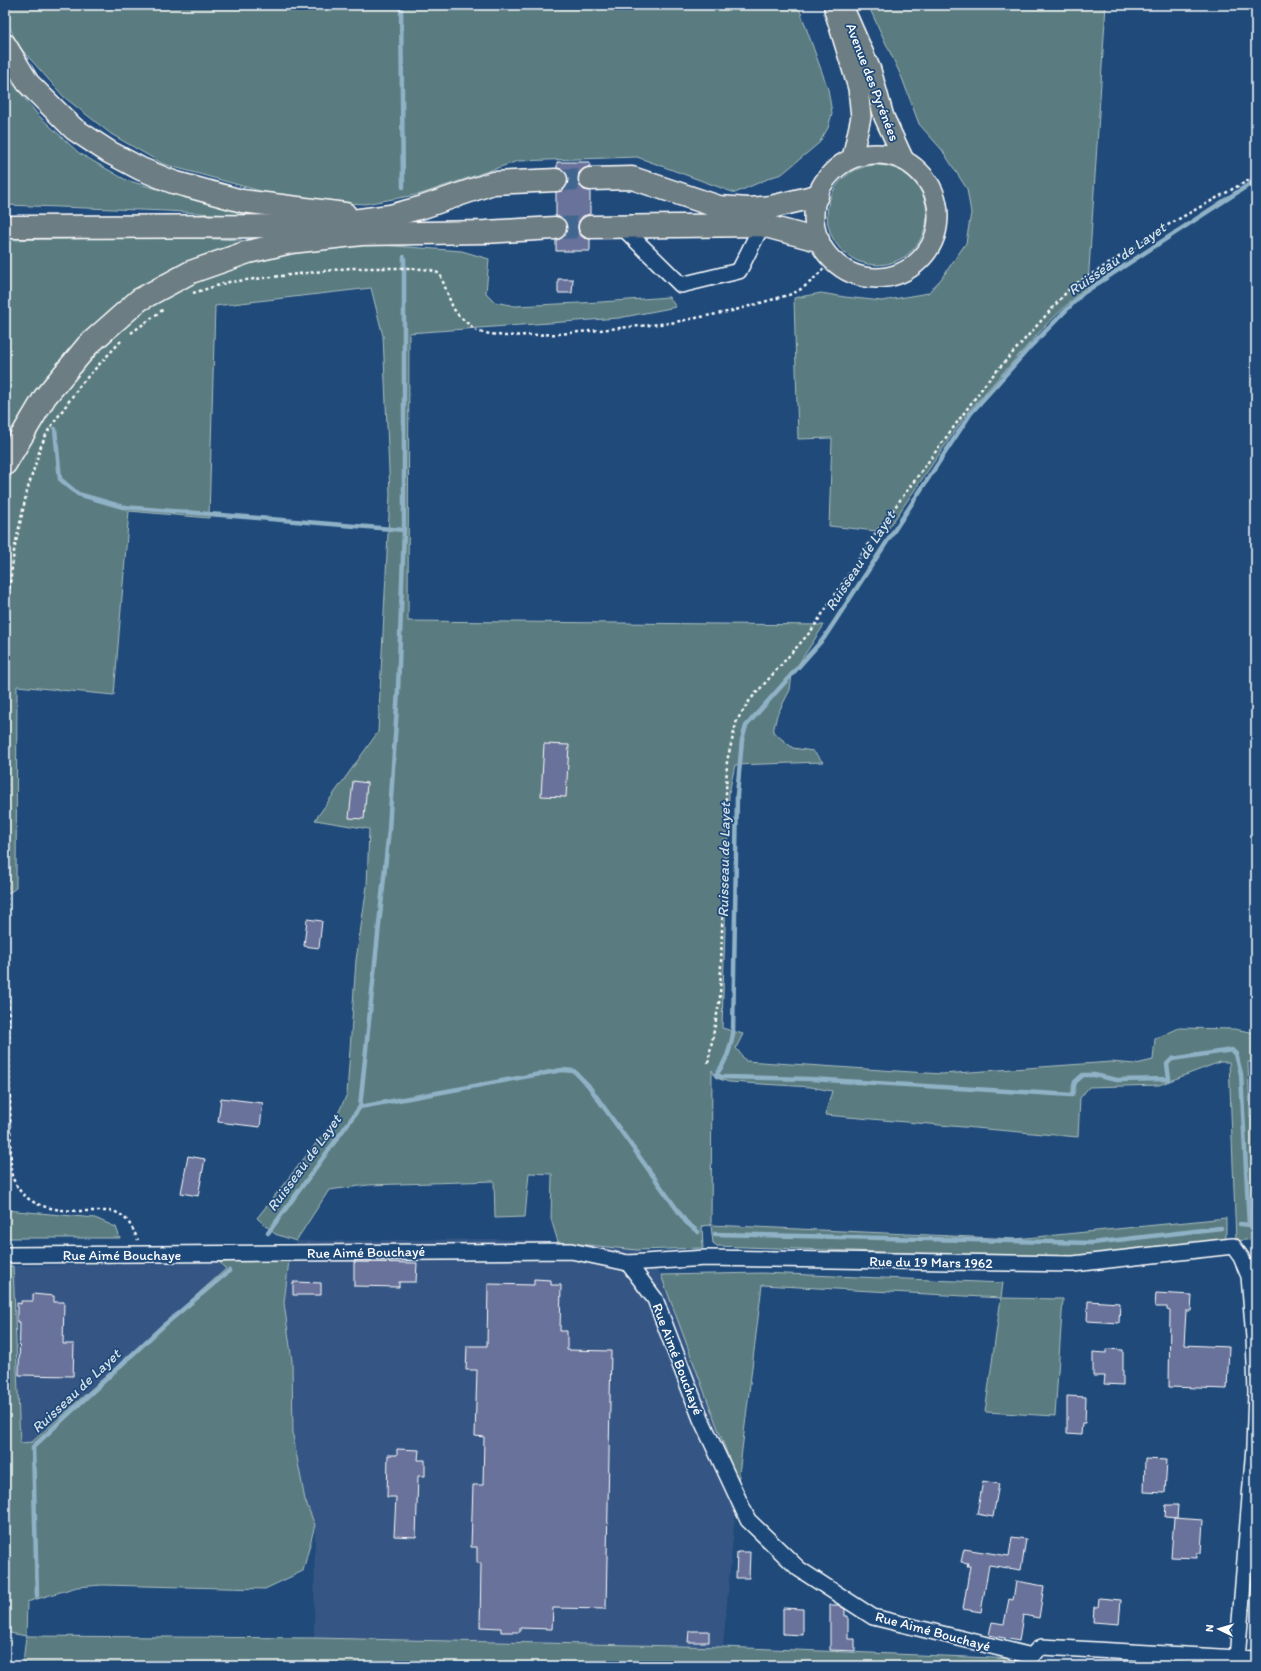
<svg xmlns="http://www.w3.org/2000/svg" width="1261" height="1671" font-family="Itim,sans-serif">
<rect width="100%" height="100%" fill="#1f4a7a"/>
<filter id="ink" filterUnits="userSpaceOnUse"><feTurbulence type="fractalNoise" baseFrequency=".025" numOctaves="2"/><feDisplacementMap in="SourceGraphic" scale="8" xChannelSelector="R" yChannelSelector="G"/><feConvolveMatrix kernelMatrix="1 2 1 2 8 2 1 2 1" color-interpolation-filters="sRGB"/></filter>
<g filter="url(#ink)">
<g fill="#355684">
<polygon points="496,1239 558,1242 637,1250 661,1275 738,1483 723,1647 314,1638 315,1525 305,1500 293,1436 292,1361 284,1303 289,1260 296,1241"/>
<polygon points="219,1262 227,1268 32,1442 20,1443 13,1266"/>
<polygon points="23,1663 234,1666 23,1666"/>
</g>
<g fill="#5a7c80" stroke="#acbec0">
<polygon points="5,5 798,5 828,89 832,113 828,128 819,143 782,174 772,177 735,193 637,157 518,161 421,194 365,204 315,201 271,194 163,164 111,134 64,97 17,44 5,16"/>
<polygon points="868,5 1106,5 1088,285 1046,325 968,412 886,532 829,526 832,438 798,439 794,298 821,293 845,297 882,301 928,293 941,279 966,243 971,213 967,189 942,150 919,124 902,78"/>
<polygon points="5,72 7,76 38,115 79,153 126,180 171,193 246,210 245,216 167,211 5,205"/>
<circle cx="877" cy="215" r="50"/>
<polygon points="168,237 242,240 243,246 131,300 5,453 5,240"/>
<polygon points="329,245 381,245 462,251 489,259 486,293 495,302 515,306 601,302 669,297 676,307 619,318 409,333 408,621 824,625 792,674 790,690 777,715 773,732 793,748 813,751 823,762 735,765 729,793 722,1028 743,1034 736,1048 746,1061 942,1074 1111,1062 1136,1064 1153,1060 1155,1039 1179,1028 1234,1029 1256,1033 1256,1062 1248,1062 1250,1117 1256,1117 1256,1239 1236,1241 1229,1062 1220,1062 1159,1085 1089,1087 1080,1098 1078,1137 825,1115 832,1091 811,1087 729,1082 716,1078 712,1070 711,1225 1016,1239 1226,1218 1226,1242 1071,1259 717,1246 713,1243 711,1225 702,1226 703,1248 637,1250 558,1242 551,1219 552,1174 529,1173 525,1217 495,1218 494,1181 368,1185 329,1190 296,1241 275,1234 257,1218 336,1118 347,1094 356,960 367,886 369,829 315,820 378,732 390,494 383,336 371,288 215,306 209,518 129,511 114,695 17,686 16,888 5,896 5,490 23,449 44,415 92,359 141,312 198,280 266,257"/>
<polygon points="5,1198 6,1210 95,1218 116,1227 120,1238 5,1238"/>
<polygon points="289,1260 284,1303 292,1361 293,1436 305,1500 315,1525 303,1571 265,1589 102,1585 77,1587 27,1602 26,1636 314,1638 723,1647 1017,1659 1016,1666 234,1666 23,1663 23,1666 5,1666 5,1662 23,1663 26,1636 5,1632 5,1266 13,1266 20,1443 32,1442 226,1269 219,1262"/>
<polygon points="762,1273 1003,1283 1001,1298 1063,1299 1055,1416 985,1412 1001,1298 762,1285 738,1483 661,1275"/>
</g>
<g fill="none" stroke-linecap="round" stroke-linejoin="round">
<g stroke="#90b2c6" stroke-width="4.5">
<polyline points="401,5 403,187"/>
<polyline points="55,429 60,479 78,494 123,507 404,530"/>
<polyline points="360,1107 389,829 398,690 404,530 404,257"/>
<polyline points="360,1107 562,1070 574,1071 588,1085 686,1222 698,1232"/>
<path d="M1240 1224 1249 1225 1241 1074 1236 1054 1232 1050 1172 1059 1167 1064 1169 1079 1117 1080 1094 1075H1083L1075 1082 1072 1095 810 1079 722 1077 716 1075C726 1062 730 1050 733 1034L737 795 742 740 746 726 824 638 971 413 1030 347 1083 293 1256 180"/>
<polyline points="1249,1225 1256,1227"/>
<polyline points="268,1233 360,1107"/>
<polyline points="715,1234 1092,1243 1221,1228"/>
<polyline points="37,1596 33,1447 163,1326 229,1271"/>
</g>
</g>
<g fill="#69729a" stroke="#fff">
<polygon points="557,162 590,162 590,166 583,169 579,173 578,179 580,186 584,190 590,191 590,214 583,216 579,221 578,227 579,234 584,238 590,239 590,251 556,251 556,240 562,238 566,234 567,228 565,221 561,217 556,216 556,192 563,190 567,186 568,180 566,173 562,169 557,168"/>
<polygon points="558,279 573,279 572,293 558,293"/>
<polygon points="544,744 569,745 566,797 541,796"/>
<polygon points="353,781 367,783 364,819 349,818"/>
<polygon points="307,919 322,921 319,948 304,946"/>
<polygon points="221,1098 263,1103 260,1127 218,1122"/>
<polygon points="188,1156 205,1159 198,1196 181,1193"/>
<polygon points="354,1262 417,1263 416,1282 399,1282 399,1287 354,1286"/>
<polygon points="534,1279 551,1280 551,1285 561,1285 560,1331 567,1331 567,1350 611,1351 606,1609 553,1608 552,1629 520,1628 520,1632 501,1632 501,1628 480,1627 481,1563 477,1563 477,1547 471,1547 473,1485 483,1485 484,1437 475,1436 477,1370 466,1370 467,1346 487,1346 488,1284 534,1285"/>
<polygon points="293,1282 321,1283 321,1295 293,1295"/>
<polygon points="1156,1293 1192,1295 1191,1311 1186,1311 1184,1345 1229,1347 1227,1389 1169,1387 1170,1311 1167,1310 1167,1307 1155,1307"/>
<polygon points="33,1294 54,1296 54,1302 64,1302 63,1344 74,1344 73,1376 19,1375 20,1322 17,1322 17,1303 21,1304 21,1301 33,1301"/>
<polygon points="1088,1301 1120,1303 1119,1323 1087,1321"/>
<polygon points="1106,1349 1123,1350 1123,1385 1104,1384 1105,1376 1093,1376 1093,1352 1106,1353"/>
<polygon points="1067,1396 1086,1397 1085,1423 1082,1423 1081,1435 1067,1434"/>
<polygon points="397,1449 419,1450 418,1460 425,1460 425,1476 418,1476 416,1537 394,1536 396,1497 387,1497 388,1455 397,1455"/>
<polygon points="1145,1459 1167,1460 1165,1493 1144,1492"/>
<polygon points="983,1481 999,1484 993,1517 977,1514"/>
<polygon points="1166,1505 1178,1505 1177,1518 1165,1517"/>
<polygon points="1174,1518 1203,1520 1201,1553 1197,1553 1197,1558 1171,1557"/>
<polygon points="1012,1537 1026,1539 1021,1570 989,1565 981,1612 963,1609 970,1566 967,1566 968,1563 961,1562 964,1549 1009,1556"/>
<polygon points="737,1552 750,1552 749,1578 736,1578"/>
<polygon points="1016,1581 1044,1586 1039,1618 1023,1615 1019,1641 989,1635 992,1622 1004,1624 1009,1599 1013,1600"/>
<polygon points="1099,1598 1121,1600 1119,1624 1093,1622 1094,1607 1098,1607"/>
<polygon points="830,1605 838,1605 845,1609 845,1616 848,1616 848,1639 855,1639 855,1651 830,1650"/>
<polygon points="783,1608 803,1609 803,1635 783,1634"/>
<polygon points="689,1631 709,1631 709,1642 688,1642"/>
</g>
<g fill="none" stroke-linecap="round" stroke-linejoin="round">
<g stroke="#41658e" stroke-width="22" stroke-dasharray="22 11" stroke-linecap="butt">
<polyline points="556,180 590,179"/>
<polyline points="555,228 590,227"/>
</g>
<defs>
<g id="minor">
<polyline points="620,225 681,285 739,271 762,225"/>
<polyline points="5,1255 571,1251 628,1263 655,1299 701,1419 748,1520 799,1569 873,1617 1032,1656"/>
<polyline points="628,1263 706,1258 1073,1264 1233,1246 1241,1257 1249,1276 1254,1338 1256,1392 1254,1447 1237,1659"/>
<polyline points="1032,1656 1037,1650 1042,1647 1256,1659"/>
</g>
<g id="major">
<polyline points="841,5 846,13 871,70 884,117 904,160"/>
<polyline points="834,10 858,88 861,117 852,158"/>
<circle cx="876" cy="216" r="62"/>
</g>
<g id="highway">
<polyline points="5,45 28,83 74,129 109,152 141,169 173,182 242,201 345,214"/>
<polyline points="590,179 632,178 719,207 749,209 771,207 817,196"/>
<polyline points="5,227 314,226 390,216 423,207 493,183 556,180"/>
<polyline points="590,227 762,225 818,240"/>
<polyline points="5,464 45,397 88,345 139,300 191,272 248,252 291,242 362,234 485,232 555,228"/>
</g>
</defs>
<use href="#minor" stroke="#fff" stroke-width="18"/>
<use href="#major" stroke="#fff" stroke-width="22"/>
<use href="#highway" stroke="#fff" stroke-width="25"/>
<g stroke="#fff" stroke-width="2.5" stroke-dasharray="3 3" stroke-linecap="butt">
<path d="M193 293 229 282 350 268H412L431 270 440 274 453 308 459 316 478 332 504 336 559 334 670 323 732 311 792 294C809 286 820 273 832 258"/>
<polyline points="131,333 164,309"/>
<path d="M121 341 81 384 48 431 41 446 27 491 14 551 8 600 6 842 11 1172C23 1218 74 1210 112 1211 127 1215 132 1227 138 1240"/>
<polyline points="708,1063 720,998 727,761 737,720 750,700 811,631 876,533 986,383 1072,286 1110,263 1166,226 1256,176"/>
</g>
<use href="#minor" stroke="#1f4a7a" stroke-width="15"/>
<use href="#major" stroke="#6d7d84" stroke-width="19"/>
<use href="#highway" stroke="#6d7d84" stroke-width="22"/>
</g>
</g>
<g text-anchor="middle" stroke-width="3.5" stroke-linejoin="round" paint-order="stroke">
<g font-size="14" fill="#fff" stroke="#1f4a7a">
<text transform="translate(873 82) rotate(69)" y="5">Avenue des Pyrénées</text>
<text transform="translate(366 1252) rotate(-1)" y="5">Rue Aimé Bouchayé</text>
<text x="122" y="1260">Rue Aimé Bouchaye</text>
<text transform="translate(931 1262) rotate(1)" y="5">Rue du 19 Mars 1962</text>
<text transform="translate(678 1359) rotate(69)" y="5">Rue Aimé Bouchayé</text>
<text transform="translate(933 1631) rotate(15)" y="5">Rue Aimé Bouchayé</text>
</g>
<g font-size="15" font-style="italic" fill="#d1dfe7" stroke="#1f4a7a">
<text transform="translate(1117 259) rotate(-35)" y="5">Ruisseau de Layet</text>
<text transform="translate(860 561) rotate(-57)" y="5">Ruisseau de Layet</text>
<text transform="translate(724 860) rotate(-89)" y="5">Ruisseau de Layet</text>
<text transform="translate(304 1163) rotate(-54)" y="5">Ruisseau de Layet</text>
<text transform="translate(76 1391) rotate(-43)" y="5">Ruisseau de Layet</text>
</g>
</g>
<rect width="1261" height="1671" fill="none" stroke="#1f4a7a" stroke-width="20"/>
<rect x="10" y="10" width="1241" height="1651" fill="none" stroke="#fff" stroke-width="1.5" filter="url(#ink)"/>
<g transform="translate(1219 1629) rotate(275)" stroke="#1f4a7a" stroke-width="3" paint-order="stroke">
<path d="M0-3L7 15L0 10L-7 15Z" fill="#ffffff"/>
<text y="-6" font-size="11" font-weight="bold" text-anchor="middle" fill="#ffffff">N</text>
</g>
</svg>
